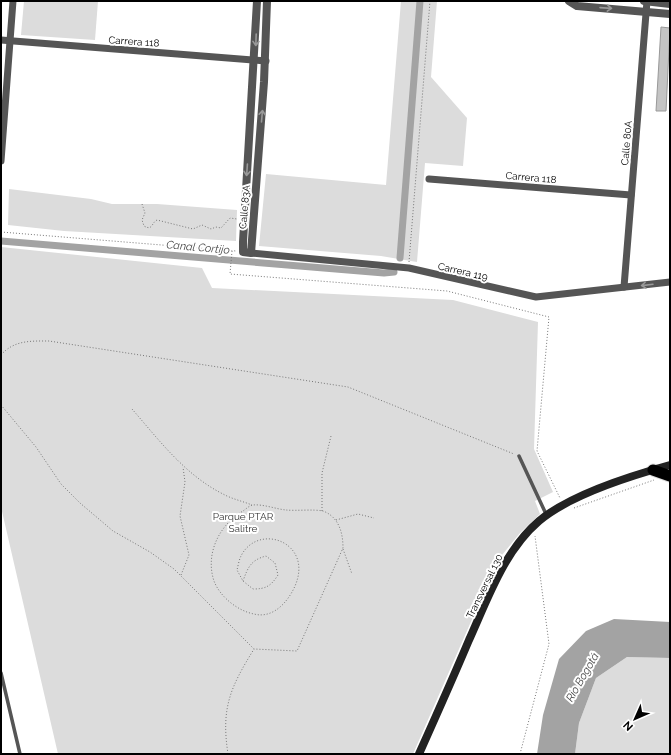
<svg xmlns="http://www.w3.org/2000/svg" width="671" height="755" font-family="Raleway,sans-serif">
<rect width="100%" height="100%" fill="#fff"/>
<g fill="#dcdcdc">
<polygon points="24,1 98,1 95,40 21,35"/>
<polygon points="401,1 437,1 431,77 467,118 463,166 425,163 417,262 381,256 259,246 266,174 386,185"/>
<polygon points="9,189 91,199 112,204 157,204 237,210 236,241 64,231 8,225"/>
<polygon points="1,247 202,268 212,288 453,300 538,322 534,449 553,492 535,501 540,514 520,533 498,560 413,754 58,754 1,507"/>
<polygon points="627,657 670,658 670,754 575,754 579,723 596,678"/>
</g>
<polygon fill="#a3a3a3" points="614,619 670,622 670,658 627,657 596,678 579,723 575,754 537,754 543,715 559,659 586,631"/>
<g fill="none" stroke-linecap="round" stroke-linejoin="round">
<g stroke="#a3a3a3" stroke-width="7">
<polyline points="1,241 384,273 394,272"/>
<polyline points="400,258 420,1"/>
</g>
</g>
<polygon fill="#c4c4c4" stroke="#999" points="661,27 670,28 666,111 656,111"/>
<g fill="none" stroke-linecap="round" stroke-linejoin="round">
<defs>
<polyline id="trunk" points="653,470 670,476"/>
</defs>
<use href="#trunk" stroke="#dbdbdb" stroke-width="13"/>
<g stroke="#777" stroke-width="1" stroke-dasharray="1 2" stroke-linecap="butt">
<path d="M142 204 145 213 142 220 144 226C153 231 151 223 157 220L193 229 202 225 211 229 216 227 221 228 230 218 237 219"/>
<polyline points="1,232 236,251"/>
<polyline points="232,251 230,274 447,291 549,317 537,451 560,498"/>
<polyline points="409,262 430,1"/>
<path d="M1 355C14 340 31 341 49 341L348 387 514 454"/>
<path d="M1 405 36 447 61 484 80 503 113 531 150 552 174 569 254 649 297 651 343 548C343 533 339 517 323 511 313 509 297 511 286 510 276 509 263 504 253 505 250 505 246 509 243 511 219 525 205 554 214 581 220 597 238 611 254 614 273 619 288 602 295 586 314 542 258 522 241 556 239 560 238 566 237 570L243 581 253 589C266 589 271 586 278 575L275 563 266 556C251 560 248 567 243 581"/>
<path d="M132 409C159 440 185 475 223 494 232 499 242 501 252 505"/>
<polyline points="574,508 654,480"/>
<polyline points="322,511 322,473 331,436"/>
<polyline points="336,520 358,514 374,518"/>
<polyline points="343,549 352,574"/>
<polyline points="181,575 189,555 180,516 185,482 183,467"/>
<path d="M228 754C221 708 230 688 254 649"/>
<polyline points="520,754 549,644 535,536"/>
</g>
<g stroke="#555" stroke-width="3.5">
<polyline points="519,456 546,514"/>
<polyline points="1,673 20,754"/>
</g>
<g stroke="#555" stroke-width="7">
<polyline points="1,40 266,61"/>
<polyline points="1,161 13,1"/>
<polyline points="429,179 631,195"/>
<polyline points="251,253 409,268 536,297 670,282"/>
<polyline points="624,287 647,1"/>
</g>
<g stroke="#555" stroke-width="8">
<polyline points="257,1 243,242 243,252 251,253 264,82 267,1"/>
<polyline points="569,1 577,6 670,14"/>
<polyline points="644,1 670,4"/>
</g>
<path stroke="#222" stroke-width="8" d="M419 754C436 716 453 678 469 640 488 598 504 551 539 521 571 494 630 476 670 465"/>
<use href="#trunk" stroke="#000" stroke-width="11"/>
</g>
<defs><path id="oneway-shaft" d="M-6 0H5M1.5-3L5.5 0L1.5 3" fill="none" stroke-width="1.6" stroke-linecap="round" stroke-linejoin="round"/></defs>
<g stroke="#999">
<use href="#oneway-shaft" transform="translate(606 8) rotate(4)"/>
<use href="#oneway-shaft" transform="translate(256 40) rotate(92)"/>
<use href="#oneway-shaft" transform="translate(262 116) rotate(-85)"/>
<use href="#oneway-shaft" transform="translate(247 170) rotate(94)"/>
<use href="#oneway-shaft" transform="translate(647 285) rotate(173)"/>
</g>
<g text-anchor="middle" stroke-width="4" stroke-linejoin="round" paint-order="stroke">
<g font-size="10" fill="#000" stroke="#fff">
<text transform="translate(134 41) rotate(4)" y="4">Carrera 118</text>
<text transform="translate(626 143) rotate(-85)" y="4">Calle 80A</text>
<text transform="translate(531 177) rotate(5)" y="4">Carrera 118</text>
<text transform="translate(244 207) rotate(-85)" y="4">Calle 83A</text>
<text transform="translate(463 271) rotate(13)" y="4">Carrera 119</text>
<text transform="translate(484 586) rotate(-64)" y="4">Transversal 130</text>
</g>
<g font-size="10" fill="#333" stroke="#fff">
<text x="243" y="520">Parque PTAR<tspan x="243" dy="12">Salitre</tspan></text>
</g>
<g font-size="11" font-style="italic" fill="#444" stroke="#fff">
<text transform="translate(198 247) rotate(5)" y="4">Canal Cortijo</text>
<text transform="translate(582 677) rotate(-60)" y="4">Río Bogotá</text>
</g>
</g>
<rect width="671" height="755" fill="none" stroke="#000000" stroke-width="4"/>
<g transform="translate(635 719) rotate(225)" stroke="#ffffff" stroke-width="3" paint-order="stroke">
<path d="M0-3L7 15L0 10L-7 15Z" fill="#000000"/>
<text y="-6" font-size="11" font-weight="bold" text-anchor="middle" fill="#000000">N</text>
</g>
</svg>
